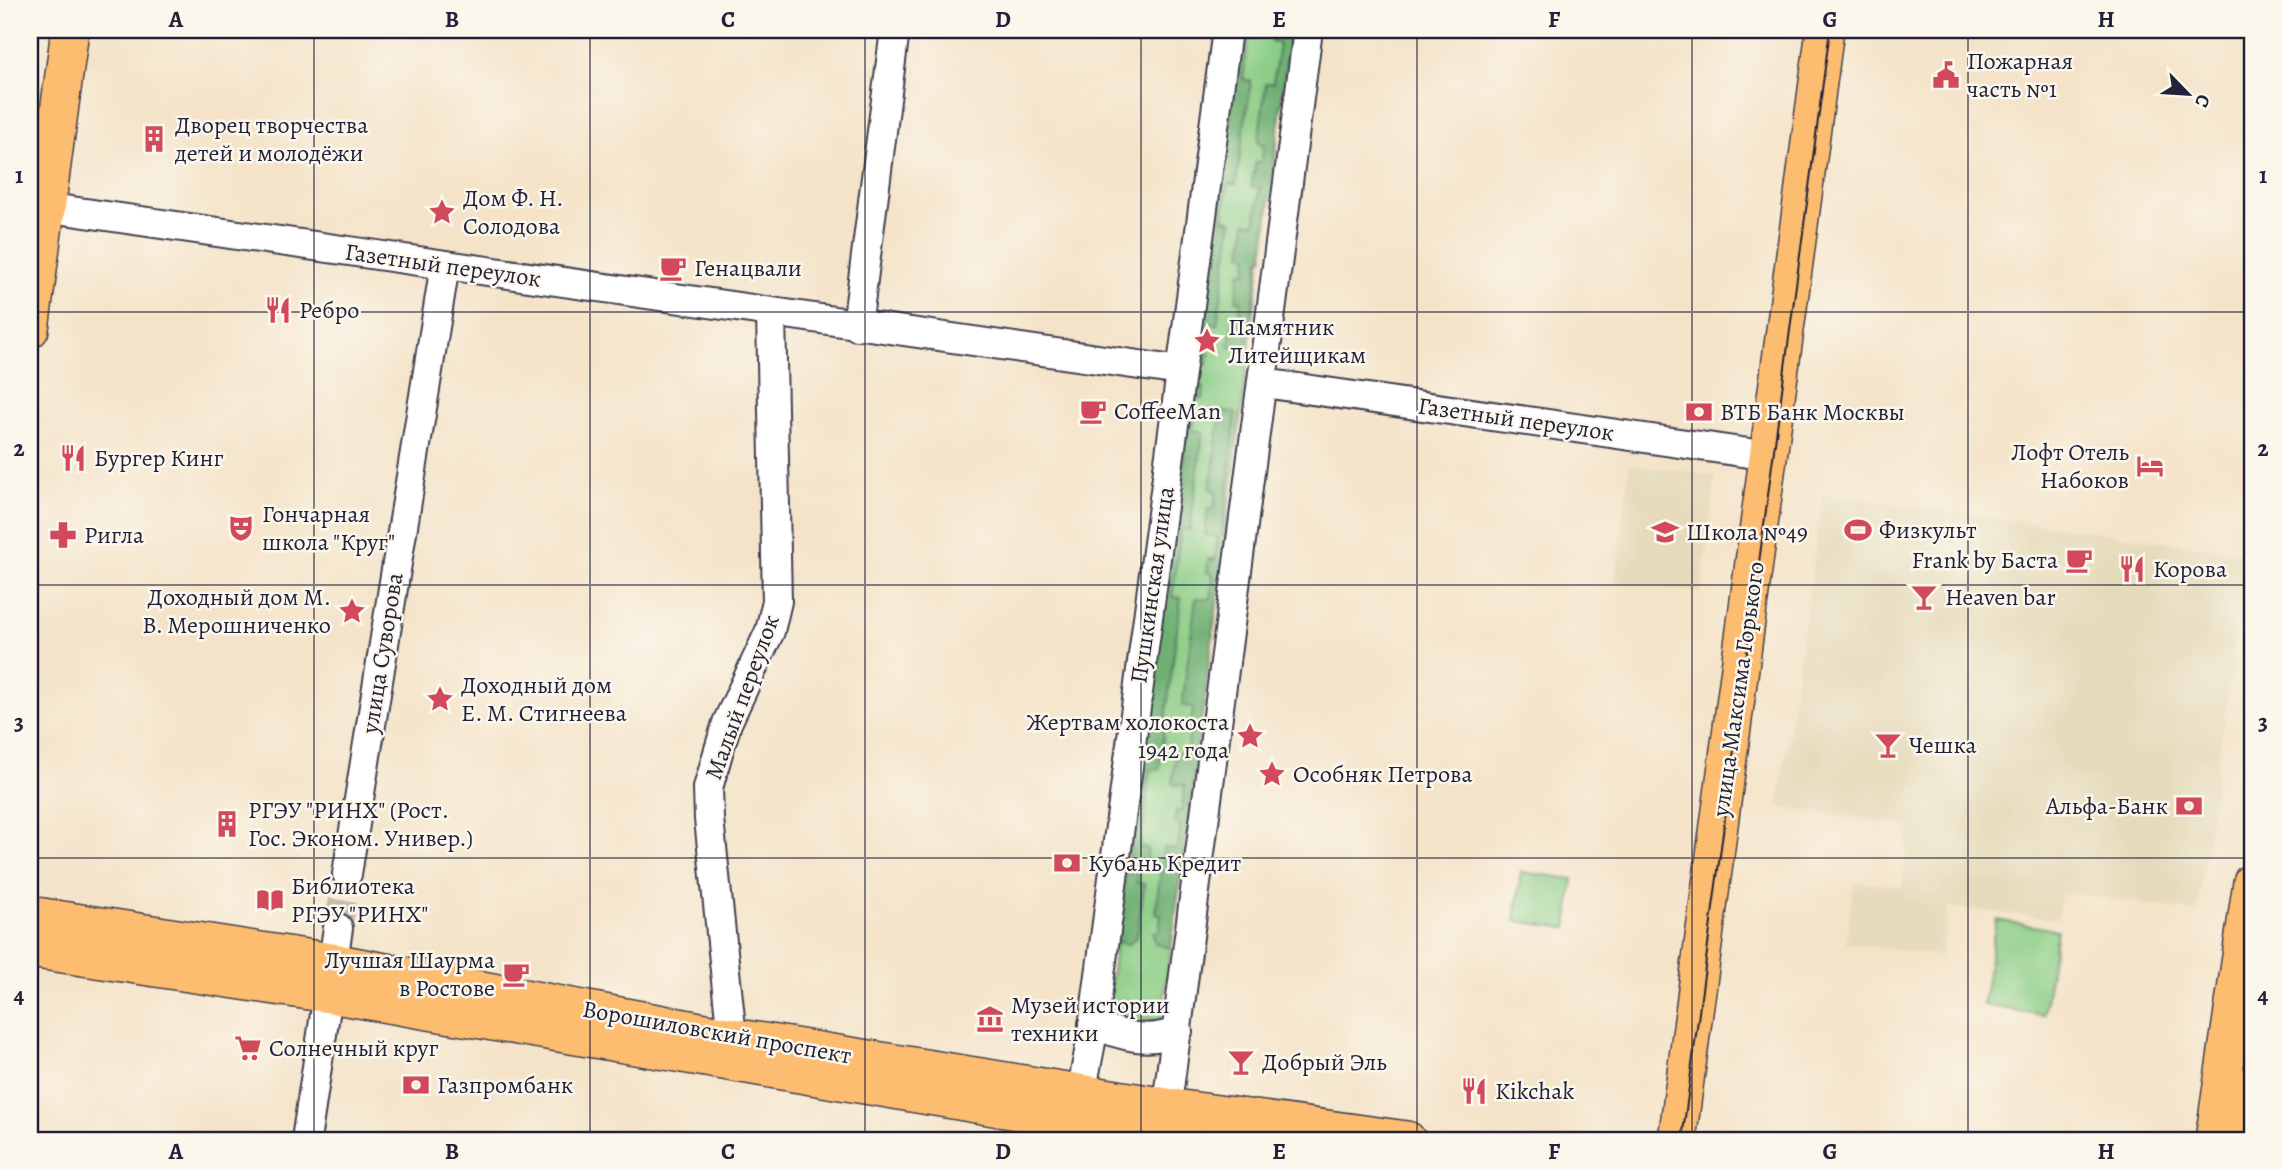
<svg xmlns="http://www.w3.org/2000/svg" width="2282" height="1170" font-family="Alegreya,serif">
<rect width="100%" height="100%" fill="#fbf7ec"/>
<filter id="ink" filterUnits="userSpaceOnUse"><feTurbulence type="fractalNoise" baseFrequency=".0143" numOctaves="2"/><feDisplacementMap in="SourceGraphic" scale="14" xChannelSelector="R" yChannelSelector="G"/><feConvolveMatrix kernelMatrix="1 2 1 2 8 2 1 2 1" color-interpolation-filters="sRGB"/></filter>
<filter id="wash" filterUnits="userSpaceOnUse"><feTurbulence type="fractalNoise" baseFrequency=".00686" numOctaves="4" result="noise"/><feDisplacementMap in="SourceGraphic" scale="28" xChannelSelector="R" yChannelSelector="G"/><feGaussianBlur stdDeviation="1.57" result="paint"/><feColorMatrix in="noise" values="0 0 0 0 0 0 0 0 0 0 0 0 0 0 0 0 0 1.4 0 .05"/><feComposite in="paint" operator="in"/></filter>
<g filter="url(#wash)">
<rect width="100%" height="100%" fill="#f4e3c8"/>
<g fill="#e5daba">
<polygon points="1630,465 1716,476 1701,593 1615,582"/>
<polygon points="1823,494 2248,553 2197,912 2061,892 2057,919 1948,907 1941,956 1846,943 1854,882 1902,887 1909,826 1778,807"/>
</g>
<g fill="#8bcd86" stroke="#567860" stroke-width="2">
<polygon points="1241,30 1291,30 1161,1022 1106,1014"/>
<polygon points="1521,872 1573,879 1567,928 1515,921"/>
<polygon points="1996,920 2057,930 2044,1015 1983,1005"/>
</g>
<g fill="#70b073" stroke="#496957" stroke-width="2">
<polygon points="1242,30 1257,30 1256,40 1248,39 1243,79 1251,81 1236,185 1228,184 1223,219 1232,221 1217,325 1206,323 1203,342 1199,341"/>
<polygon points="1273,30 1290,30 1263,259 1260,259 1246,350 1229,347 1234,317 1239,318 1241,301 1236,300 1240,272 1246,273 1248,255 1242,254 1246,222 1255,223 1260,188 1251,186 1256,162 1261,162 1264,145 1258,143 1266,83 1273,83 1279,44 1271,42"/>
<polygon points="1198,352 1209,354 1208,364 1201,363 1197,386 1204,387 1203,399 1191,397"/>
<polygon points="1190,411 1196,411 1193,430 1203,432 1190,530 1181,529 1172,597 1181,598 1159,770 1150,769 1140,847 1148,849 1146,865 1139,865 1137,883 1144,884 1137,937 1128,944 1116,942"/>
<polygon points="1221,411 1236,413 1222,535 1226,536 1171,948 1155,944 1153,932 1159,932 1161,915 1155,914 1164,848 1178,849 1180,824 1174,823 1176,811 1182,811 1185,786 1172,784 1176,753 1187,754 1193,708 1182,705 1196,598 1211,599 1213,574 1207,573 1208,559 1215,560 1218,537 1205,535 1208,508 1214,508 1216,491 1210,490"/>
</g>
</g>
<g filter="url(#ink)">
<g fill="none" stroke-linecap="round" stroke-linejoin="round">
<polyline stroke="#cabcac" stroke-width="28" stroke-dasharray="28 14" stroke-linecap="butt" points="338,928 347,874"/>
<defs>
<g id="minor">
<polyline points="30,205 1181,371"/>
<polyline points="857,326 895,30"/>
<polyline points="1264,383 1769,456"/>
<polyline points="347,874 445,265"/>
<path d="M1093 1024C1122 1036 1148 1044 1178 1031"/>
<polyline points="732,1037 709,819 708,788 718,753 727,723 770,631 777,601 771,314"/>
<polyline points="1164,1127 1308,30"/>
<polyline points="306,1140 338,928"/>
<polyline points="1072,1140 1091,1042 1227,30"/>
</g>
<g id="major">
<polyline points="30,329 70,30"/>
<polyline points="30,915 332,962 732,1037 1167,1107 1407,1140"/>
<polyline points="30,949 329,994 1188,1140"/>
<polyline points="1677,1140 1825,30"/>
<polyline points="2214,1140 2252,882"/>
<polyline points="2244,1140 2252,1085"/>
</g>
</defs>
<use href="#minor" stroke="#423f50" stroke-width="32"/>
<use href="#major" stroke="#423f50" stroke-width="40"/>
<use href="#minor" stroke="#fff" stroke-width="28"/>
<use href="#major" stroke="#fcbd6f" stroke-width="37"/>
<polyline stroke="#22223b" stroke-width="2" points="1682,1140 1830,30"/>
</g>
</g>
<path fill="none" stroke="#22223b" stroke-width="2" stroke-opacity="0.55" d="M314 30V1140M590 30V1140M865 30V1140M1141 30V1140M1417 30V1140M1692 30V1140M1968 30V1140M30 312H2252M30 585H2252M30 858H2252"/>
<defs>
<symbol id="civic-bare" viewBox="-9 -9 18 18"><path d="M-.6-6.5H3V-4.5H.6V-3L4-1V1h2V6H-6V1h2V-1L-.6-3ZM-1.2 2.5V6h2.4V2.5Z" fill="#d1495b" stroke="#fbf7ec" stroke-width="2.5" paint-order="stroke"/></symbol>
<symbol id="building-bare" viewBox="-9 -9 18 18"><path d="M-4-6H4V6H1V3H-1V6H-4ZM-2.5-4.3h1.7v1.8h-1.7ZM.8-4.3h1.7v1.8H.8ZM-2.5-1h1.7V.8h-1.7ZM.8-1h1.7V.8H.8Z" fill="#d1495b" stroke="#fbf7ec" stroke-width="2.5" paint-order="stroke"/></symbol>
<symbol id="sight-bare" viewBox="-9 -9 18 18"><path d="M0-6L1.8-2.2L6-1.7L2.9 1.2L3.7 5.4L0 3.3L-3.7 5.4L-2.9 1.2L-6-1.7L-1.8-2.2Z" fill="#d1495b" stroke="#fbf7ec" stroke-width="2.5" paint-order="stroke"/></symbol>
<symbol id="cafe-bare" viewBox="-9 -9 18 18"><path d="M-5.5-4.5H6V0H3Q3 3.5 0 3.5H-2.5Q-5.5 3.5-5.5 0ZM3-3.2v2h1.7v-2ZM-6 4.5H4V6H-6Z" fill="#d1495b" stroke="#fbf7ec" stroke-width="2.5" paint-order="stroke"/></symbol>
<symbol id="restaurant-bare" viewBox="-9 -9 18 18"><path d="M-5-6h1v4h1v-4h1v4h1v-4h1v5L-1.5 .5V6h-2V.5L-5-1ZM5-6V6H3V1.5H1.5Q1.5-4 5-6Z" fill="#d1495b" stroke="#fbf7ec" stroke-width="2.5" paint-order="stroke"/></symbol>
<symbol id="bank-bare" viewBox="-9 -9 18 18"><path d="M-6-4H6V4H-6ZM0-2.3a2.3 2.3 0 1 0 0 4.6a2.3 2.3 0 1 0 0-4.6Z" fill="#d1495b" stroke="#fbf7ec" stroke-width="2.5" paint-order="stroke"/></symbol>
<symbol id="hotel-bare" viewBox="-9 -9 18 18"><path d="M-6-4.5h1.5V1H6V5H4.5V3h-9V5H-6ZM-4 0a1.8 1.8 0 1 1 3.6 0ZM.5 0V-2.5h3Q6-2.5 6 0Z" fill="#d1495b" stroke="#fbf7ec" stroke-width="2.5" paint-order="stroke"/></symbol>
<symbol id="theatre-bare" viewBox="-9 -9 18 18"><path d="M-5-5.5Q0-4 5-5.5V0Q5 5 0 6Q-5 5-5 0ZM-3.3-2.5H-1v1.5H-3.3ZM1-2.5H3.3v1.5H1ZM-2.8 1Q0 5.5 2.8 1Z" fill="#d1495b" stroke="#fbf7ec" stroke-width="2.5" paint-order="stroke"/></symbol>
<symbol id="stadium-bare" viewBox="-9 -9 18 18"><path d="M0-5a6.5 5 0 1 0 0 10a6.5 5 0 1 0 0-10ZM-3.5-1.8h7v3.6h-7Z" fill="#d1495b" stroke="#fbf7ec" stroke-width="2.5" paint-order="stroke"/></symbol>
<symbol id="school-bare" viewBox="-9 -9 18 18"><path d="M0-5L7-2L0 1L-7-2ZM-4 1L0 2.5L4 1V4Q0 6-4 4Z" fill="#d1495b" stroke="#fbf7ec" stroke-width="2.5" paint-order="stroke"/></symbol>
<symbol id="pharmacy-bare" viewBox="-9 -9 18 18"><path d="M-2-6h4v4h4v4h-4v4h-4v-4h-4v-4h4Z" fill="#d1495b" stroke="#fbf7ec" stroke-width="2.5" paint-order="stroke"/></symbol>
<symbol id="bar-bare" viewBox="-9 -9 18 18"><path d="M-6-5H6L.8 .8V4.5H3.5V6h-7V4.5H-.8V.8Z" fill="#d1495b" stroke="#fbf7ec" stroke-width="2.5" paint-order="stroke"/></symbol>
<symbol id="library-bare" viewBox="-9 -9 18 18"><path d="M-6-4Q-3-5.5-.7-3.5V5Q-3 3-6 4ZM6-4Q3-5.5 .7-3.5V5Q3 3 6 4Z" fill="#d1495b" stroke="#fbf7ec" stroke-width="2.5" paint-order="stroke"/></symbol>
<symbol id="museum-bare" viewBox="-9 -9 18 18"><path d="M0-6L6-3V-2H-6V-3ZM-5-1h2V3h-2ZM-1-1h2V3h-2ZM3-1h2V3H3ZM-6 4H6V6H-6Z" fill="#d1495b" stroke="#fbf7ec" stroke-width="2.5" paint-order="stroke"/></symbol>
<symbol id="supermarket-bare" viewBox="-9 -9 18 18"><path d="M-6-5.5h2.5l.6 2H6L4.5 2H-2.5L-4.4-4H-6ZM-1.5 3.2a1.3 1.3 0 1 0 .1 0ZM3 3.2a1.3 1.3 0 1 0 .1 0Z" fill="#d1495b" stroke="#fbf7ec" stroke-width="2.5" paint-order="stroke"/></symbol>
</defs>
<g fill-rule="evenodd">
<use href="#civic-bare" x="1927" y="56" width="38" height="38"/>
<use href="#building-bare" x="135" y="120" width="38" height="38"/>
<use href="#sight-bare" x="423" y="193" width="38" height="38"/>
<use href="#cafe-bare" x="654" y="249" width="38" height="38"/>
<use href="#restaurant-bare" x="259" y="291" width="38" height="38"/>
<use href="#sight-bare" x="1188" y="322" width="38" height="38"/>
<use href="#cafe-bare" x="1074" y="392" width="38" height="38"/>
<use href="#bank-bare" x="1680" y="393" width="38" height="38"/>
<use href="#restaurant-bare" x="54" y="439" width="38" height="38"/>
<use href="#hotel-bare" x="2131" y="447" width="38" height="38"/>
<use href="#theatre-bare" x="222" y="509" width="38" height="38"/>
<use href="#stadium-bare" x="1839" y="511" width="38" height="38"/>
<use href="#school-bare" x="1646" y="513" width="38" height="38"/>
<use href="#pharmacy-bare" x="44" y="516" width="38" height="38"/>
<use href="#cafe-bare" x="2060" y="541" width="38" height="38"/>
<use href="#restaurant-bare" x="2113" y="550" width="38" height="38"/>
<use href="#bar-bare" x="1905" y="578" width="38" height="38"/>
<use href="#sight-bare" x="333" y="592" width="38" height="38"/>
<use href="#sight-bare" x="421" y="680" width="38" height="38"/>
<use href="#sight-bare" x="1231" y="717" width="38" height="38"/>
<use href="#bar-bare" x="1869" y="726" width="38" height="38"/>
<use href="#sight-bare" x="1253" y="755" width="38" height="38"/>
<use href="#bank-bare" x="2170" y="787" width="38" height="38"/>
<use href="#building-bare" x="208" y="805" width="38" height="38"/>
<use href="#bank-bare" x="1048" y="844" width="38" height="38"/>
<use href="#library-bare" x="251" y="881" width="38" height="38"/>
<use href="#cafe-bare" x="497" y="955" width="38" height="38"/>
<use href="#museum-bare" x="971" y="1000" width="38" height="38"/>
<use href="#supermarket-bare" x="229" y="1029" width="38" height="38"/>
<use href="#bar-bare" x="1222" y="1043" width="38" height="38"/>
<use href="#bank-bare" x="397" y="1066" width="38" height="38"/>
<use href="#restaurant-bare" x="1455" y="1072" width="38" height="38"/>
</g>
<g text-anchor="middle" stroke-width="5" stroke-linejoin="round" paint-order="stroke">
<g font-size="24" fill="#22223b" stroke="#fbf7ec" text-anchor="start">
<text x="1967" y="69">Пожарная<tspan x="1967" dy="28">часть №1</tspan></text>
<text x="175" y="133">Дворец творчества<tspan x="175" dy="28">детей и молодёжи</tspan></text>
<text x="463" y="206">Дом Ф. Н.<tspan x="463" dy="28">Солодова</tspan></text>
<text x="694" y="276">Генацвали</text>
<text x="299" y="318">Ребро</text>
<text x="1228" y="335">Памятник<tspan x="1228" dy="28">Литейщикам</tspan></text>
<text x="1114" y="419">CoffeeMan</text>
<text x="1720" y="420">ВТБ Банк Москвы</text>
<text x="2129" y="460" text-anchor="end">Лофт Отель<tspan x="2129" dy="28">Набоков</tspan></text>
<text x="94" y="466">Бургер Кинг</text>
<text x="262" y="522">Гончарная<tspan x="262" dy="28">школа "Круг"</tspan></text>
<text x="1879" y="538">Физкульт</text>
<text x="1686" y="540">Школа №49</text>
<text x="84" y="543">Ригла</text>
<text x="2058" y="568" text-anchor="end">Frank by Баста</text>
<text x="2153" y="577">Корова</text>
<text x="331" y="605" text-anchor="end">Доходный дом М.<tspan x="331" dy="28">В. Мерошниченко</tspan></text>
<text x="1945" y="605">Heaven bar</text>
<text x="461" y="693">Доходный дом<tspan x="461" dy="28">Е. М. Стигнеева</tspan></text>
<text x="1229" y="730" text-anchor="end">Жертвам холокоста<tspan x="1229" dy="28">1942 года</tspan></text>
<text x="1909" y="753">Чешка</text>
<text x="1293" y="782">Особняк Петрова</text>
<text x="2168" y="814" text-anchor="end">Альфа-Банк</text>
<text x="248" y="818">РГЭУ "РИНХ" (Рост.<tspan x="248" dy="28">Гос. Эконом. Универ.)</tspan></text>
<text x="1088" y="871">Кубань Кредит</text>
<text x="291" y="894">Библиотека<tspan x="291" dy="28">РГЭУ "РИНХ"</tspan></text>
<text x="495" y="968" text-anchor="end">Лучшая Шаурма<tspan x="495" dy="28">в Ростове</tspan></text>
<text x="1011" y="1013">Музей истории<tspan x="1011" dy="28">техники</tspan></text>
<text x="269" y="1056">Солнечный круг</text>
<text x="1262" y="1070">Добрый Эль</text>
<text x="437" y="1093">Газпромбанк</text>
<text x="1495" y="1099">Kikchak</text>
</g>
<g font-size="24" fill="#22223b" stroke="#fbf7ec">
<text transform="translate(443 265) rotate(8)" y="8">Газетный переулок</text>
<text transform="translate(1516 419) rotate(8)" y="8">Газетный переулок</text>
<text transform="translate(1152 585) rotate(-82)" y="8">Пушкинская улица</text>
<text transform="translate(382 653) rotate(-81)" y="8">улица Суворова</text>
<text transform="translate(1738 689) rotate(-82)" y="8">улица Максима Горького</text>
<text transform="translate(742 697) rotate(-70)" y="8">Малый переулок</text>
<text transform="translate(717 1032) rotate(10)" y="8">Ворошиловский проспект</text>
</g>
</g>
<rect width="2282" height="1170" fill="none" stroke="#fbf7ec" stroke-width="77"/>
<g transform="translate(2188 94) rotate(115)" stroke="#fbf7ec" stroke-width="5" paint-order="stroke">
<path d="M0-5L12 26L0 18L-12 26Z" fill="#22223b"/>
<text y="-10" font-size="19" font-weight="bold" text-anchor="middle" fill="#22223b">С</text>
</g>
<rect x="38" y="38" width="2206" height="1094" fill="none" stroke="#22223b" stroke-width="2.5"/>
<g font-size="23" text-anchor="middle" font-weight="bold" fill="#22223b">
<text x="176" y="27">A</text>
<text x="452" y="27">B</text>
<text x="728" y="27">C</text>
<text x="1003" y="27">D</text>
<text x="1279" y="27">E</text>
<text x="1554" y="27">F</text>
<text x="1830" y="27">G</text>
<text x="2106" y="27">H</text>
<text x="19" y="183">1</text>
<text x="2263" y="183">1</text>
<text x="19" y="456">2</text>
<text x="2263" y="456">2</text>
<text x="19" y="730">3</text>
<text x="2263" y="730">3</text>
<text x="19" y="1003">4</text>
<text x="2263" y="1003">4</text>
<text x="176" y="1159">A</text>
<text x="452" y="1159">B</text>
<text x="728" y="1159">C</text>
<text x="1003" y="1159">D</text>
<text x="1279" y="1159">E</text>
<text x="1554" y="1159">F</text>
<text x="1830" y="1159">G</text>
<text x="2106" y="1159">H</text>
</g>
</svg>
